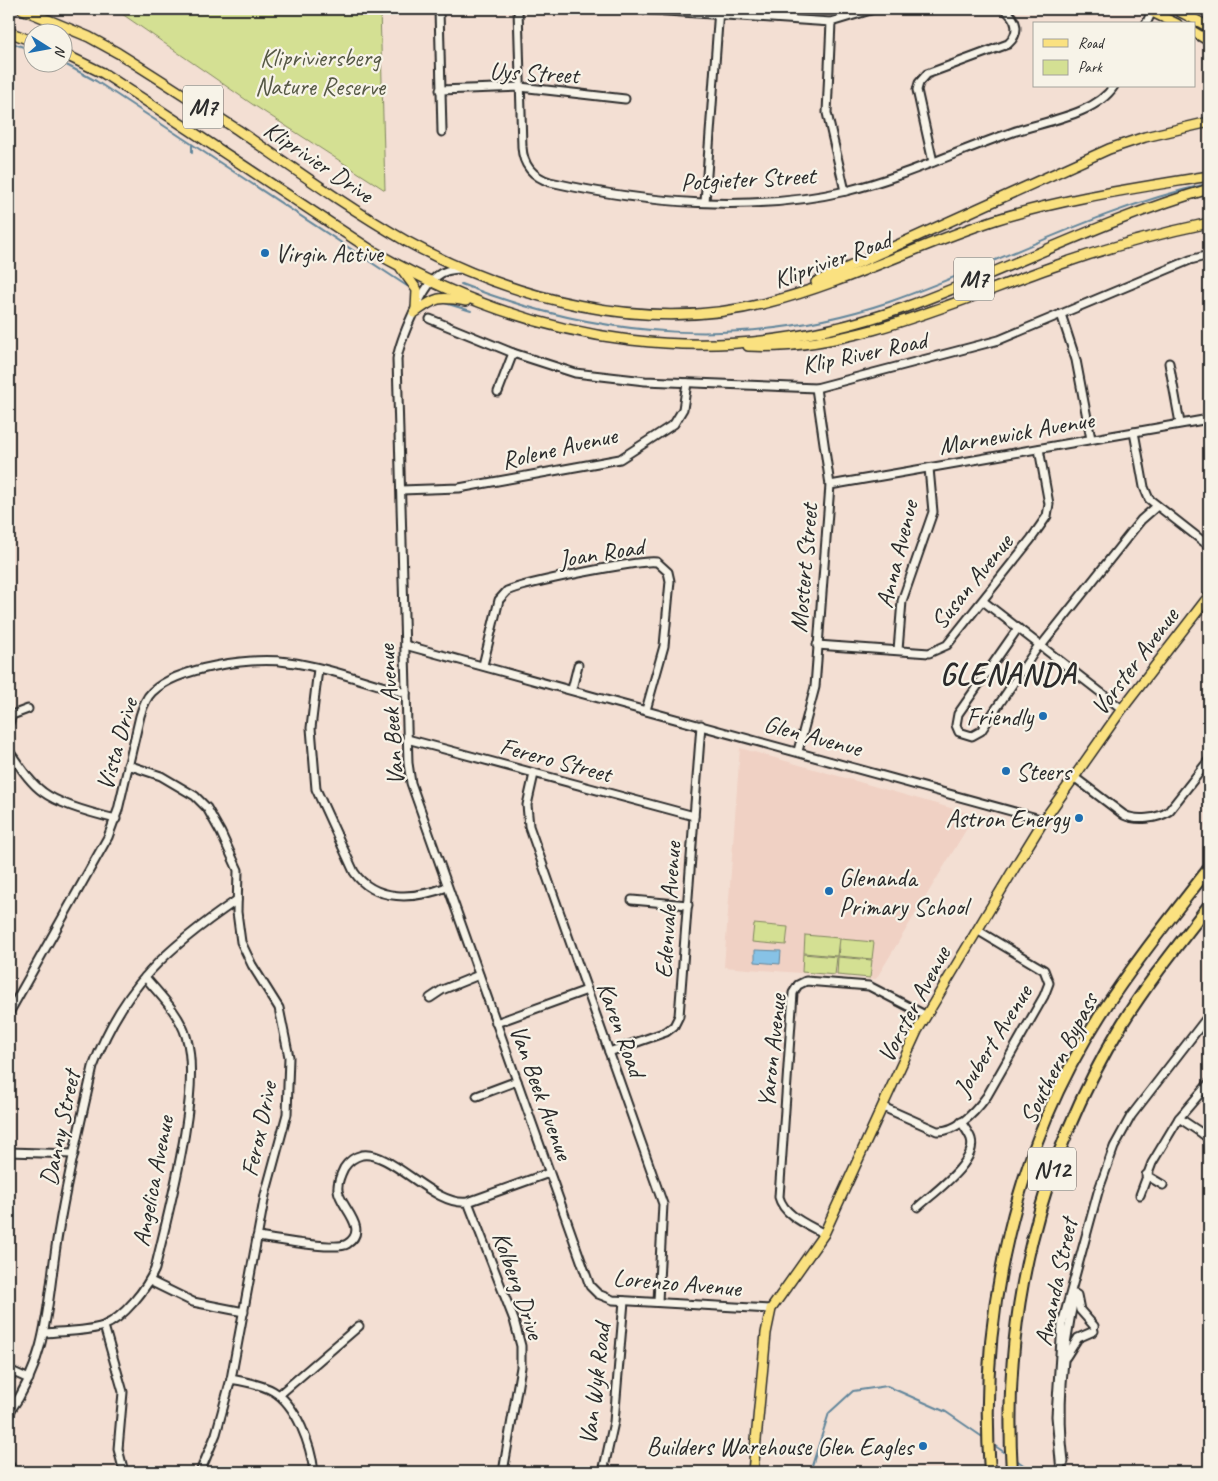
<svg xmlns="http://www.w3.org/2000/svg" width="1218" height="1481" font-family="Caveat,sans-serif">
<rect width="100%" height="100%" fill="#f3dfd3"/>
<filter id="ink" filterUnits="userSpaceOnUse"><feTurbulence type="fractalNoise" baseFrequency=".02" numOctaves="2"/><feDisplacementMap in="SourceGraphic" scale="10" xChannelSelector="R" yChannelSelector="G"/><feConvolveMatrix kernelMatrix="1 2 1 2 8 2 1 2 1" color-interpolation-filters="sRGB"/></filter>
<g filter="url(#ink)">
<polygon fill="#f0d1c4" points="740,748 975,815 876,979 724,967"/>
<g fill="#d4e093" stroke="#80865f">
<polygon points="115,9 380,9 385,190 252,104"/>
<polygon points="754,924 788,927 786,945 752,942"/>
<polygon points="805,935 839,938 837,956 804,953"/>
<polygon points="840,939 874,942 872,959 838,956"/>
<polygon points="803,954 837,957 835,975 802,972"/>
<polygon points="838,957 872,960 870,978 837,975"/>
</g>
<polygon fill="#87c2e6" stroke="#62869b" points="755,950 781,951 780,964 755,962"/>
<g fill="none" stroke-linecap="round" stroke-linejoin="round">
<g stroke="#62869b" stroke-width="2">
<polyline points="9,42 32,50"/>
<polyline points="61,62 96,81 407,286"/>
<polyline points="192,153 192,145"/>
<path d="M461 284C600 339 746 350 889 302 996 265 1096 209 1207 184"/>
<polyline points="445,303 471,311"/>
<polyline points="992,1444 1007,1454"/>
<polyline points="1015,1459 1033,1472"/>
<polyline points="810,1472 829,1413 853,1391 887,1386 946,1412 984,1438"/>
</g>
<defs>
<g id="minor">
<polyline points="439,9 442,132"/>
<path d="M518 9 522 147C523 165 533 177 550 182 644 203 752 213 846 191 904 177 957 151 1013 132 1045 121 1095 115 1114 86"/>
<polyline points="637,9 831,22 874,9"/>
<polyline points="831,22 827,113 845,191"/>
<polyline points="1146,24 1153,9"/>
<polyline points="440,90 520,87 625,99"/>
<path d="M933 162 917 90 919 83 927 74 1008 44C1021 32 1017 19 1004 9"/>
<polyline points="705,202 719,9"/>
<path d="M462 269C453 269 444 270 437 276 421 289 400 340 397 359L408 763 411 783 590 1286 598 1294 613 1300 771 1309"/>
<polyline points="1061,314 1076,360 1091,439"/>
<polyline points="430,319 513,353 575,373 645,381 816,388 999,340 1190,260 1209,255"/>
<polyline points="1169,363 1180,423"/>
<polyline points="498,392 513,353"/>
<polyline points="1134,432 1144,487 1149,499 1209,546"/>
<polyline points="830,485 1209,419"/>
<polyline points="401,490 459,488 620,459 674,424 683,409 687,383"/>
<polyline points="983,601 1122,709"/>
<polyline points="1018,628 958,714 956,725 959,732 972,736 981,731 1039,645"/>
<polyline points="405,645 1044,820"/>
<polyline points="817,645 929,653 947,645 1031,539 1047,516 1049,504 1039,449"/>
<polyline points="1041,646 1141,520 1157,506"/>
<polyline points="898,650 902,601 933,512 929,468"/>
<path d="M483 665 499 600 507 591C525 583 641 559 657 562L668 572 670 581 664 646 646 710"/>
<path d="M318 669 311 728 316 789 354 872C375 903 416 899 447 887"/>
<polyline points="572,689 578,665"/>
<polyline points="9,723 12,715 28,709"/>
<polyline points="407,739 694,816"/>
<path d="M9 751C19 765 29 782 43 792 60 805 95 814 116 819"/>
<polyline points="798,751 815,687 830,485 816,388"/>
<polyline points="128,765 161,776 195,796 207,808 221,833 238,870 237,912 241,942 252,965 279,1008 289,1057 287,1114 265,1195 231,1379 216,1434 200,1472"/>
<polyline points="534,774 527,805 529,826 663,1204 658,1301"/>
<path d="M1074 777 1124 815C1136 821 1158 819 1169 811L1209 760"/>
<polyline points="632,900 688,905"/>
<polyline points="430,998 442,990 479,975"/>
<path d="M9 1013 108 837 118 810 140 716C143 707 145 699 152 692 178 667 252 657 288 662 327 667 368 683 406 693"/>
<polyline points="496,1023 587,990"/>
<polyline points="609,1052 666,1032 674,1026 679,1016 701,725"/>
<polyline points="477,1096 517,1081"/>
<path d="M883 1107 937 1131C957 1132 976 1111 987 1096L1044 996 1049 983 1044 970 977 930"/>
<polyline points="1179,1118 1209,1083"/>
<polyline points="1203,1134 1209,1139"/>
<polyline points="9,1152 74,1154"/>
<polyline points="1146,1175 1163,1185"/>
<polyline points="1140,1195 1152,1163 1179,1118 1203,1134 1209,1128"/>
<polyline points="468,1202 514,1320 521,1346 521,1367 503,1472"/>
<path d="M918 1207C933 1193 978 1162 971 1139 969 1133 964 1127 961 1122"/>
<path d="M824 1234C809 1225 784 1216 779 1197L793 993 798 985 806 981 869 986 925 1015"/>
<path d="M257 1237C274 1239 336 1251 347 1244 371 1229 339 1206 338 1190 337 1183 341 1174 344 1168 348 1162 354 1157 362 1155 392 1150 433 1207 468 1202L549 1173"/>
<polyline points="150,1281 193,1302 244,1312"/>
<polyline points="1077,1295 1080,1310 1094,1326"/>
<polyline points="104,1326 123,1392 118,1449 124,1472"/>
<path d="M45 1333C63 1331 86 1332 103 1326 124 1318 147 1288 155 1269 168 1213 203 1088 186 1036 179 1013 160 995 145 977"/>
<polyline points="1066,1357 1078,1338 1094,1331"/>
<polyline points="9,1370 29,1379"/>
<path d="M231 1379C245 1382 261 1384 273 1391 297 1405 311 1446 314 1472"/>
<polyline points="279,1395 359,1326"/>
<path d="M9 1413C51 1355 47 1294 59 1228 68 1174 81 1120 93 1067 123 986 167 948 237 900"/>
<path d="M1064 1462C1057 1406 1063 1349 1075 1294"/>
<polyline points="9,1464 13,1472"/>
<polyline points="603,1472 614,1422 624,1301"/>
<polyline points="1061,1472 1056,1416 1062,1324 1098,1192 1114,1147 1131,1116 1209,1015"/>
</g>
<g id="major">
<path d="M22 9 89 37 118 53C158 78 198 104 238 130 293 168 348 208 406 241 513 300 646 334 766 303 845 283 918 245 995 220 1065 198 1137 188 1209 176"/>
<polyline points="1146,9 1177,24"/>
<polyline points="1175,9 1209,27"/>
<polyline points="9,32 32,41"/>
<polyline points="1194,32 1209,41"/>
<path d="M62 53 103 73 143 99 371 250C539 347 719 374 903 308 1006 271 1104 219 1209 189"/>
<polyline points="401,268 417,290 416,309"/>
<polyline points="816,282 1109,149 1145,137 1209,122"/>
<path d="M414 313C436 297 439 296 466 301"/>
<path d="M748 346C848 352 959 300 1052 267 1103 249 1156 234 1209 223"/>
<polyline points="753,1472 766,1333 771,1309 824,1234 917,1031 1015,867 1044,820 1122,709 1209,596"/>
</g>
<g id="highway">
<path d="M990 1472C978 1315 1015 1147 1101 1014 1134 963 1172 916 1209 868"/>
<path d="M1012 1472C1002 1314 1039 1160 1122 1024 1148 982 1179 944 1209 905"/>
</g>
</defs>
<use href="#minor" stroke="#2b2b2b" stroke-width="11"/>
<use href="#major" stroke="#2b2b2b" stroke-width="12"/>
<use href="#highway" stroke="#2b2b2b" stroke-width="14"/>
<use href="#minor" stroke="#f7f3e8" stroke-width="7"/>
<use href="#major" stroke="#fae180" stroke-width="9"/>
<use href="#highway" stroke="#fae180" stroke-width="10"/>
</g>
</g>
<g fill="#1f6fb2" stroke="#f7f3e8" stroke-width="2">
<circle cx="265" cy="253" r="5"/>
<circle cx="1043" cy="716" r="5"/>
<circle cx="1006" cy="771" r="5"/>
<circle cx="1079" cy="818" r="5"/>
<circle cx="829" cy="891" r="5"/>
<circle cx="923" cy="1446" r="5"/>
</g>
<g text-anchor="middle" stroke-width="4.5" stroke-linejoin="round" paint-order="stroke">
<g fill="#f7f3e8" stroke="#686764" stroke-width="1">
<rect x="183" y="85.5" width="40" height="43" rx="4"/>
<rect x="954" y="257.5" width="40" height="43" rx="4"/>
<rect x="1028" y="1147.5" width="48" height="43" rx="4"/>
</g>
<g font-size="24" font-weight="bold" fill="#2b2b2b">
<text x="203" y="115">M7</text>
<text x="974" y="287">M7</text>
<text x="1052" y="1177">N12</text>
</g>
<g font-size="25" fill="#555845" stroke="#f7f3e8">
<text x="320" y="66">Klipriviersberg<tspan x="320" dy="29">Nature Reserve</tspan></text>
</g>
<g font-size="25" fill="#2b2b2b" stroke="#f7f3e8">
<text transform="translate(534 72) rotate(3)" y="9">Uys Street</text>
<text transform="translate(319 161) rotate(34)" y="9">Kliprivier Drive</text>
<text transform="translate(748 178) rotate(-3)" y="9">Potgieter Street</text>
<text transform="translate(832 259) rotate(-20)" y="9">Kliprivier Road</text>
<text transform="translate(864 352) rotate(-12)" y="9">Klip River Road</text>
<text transform="translate(1016 432) rotate(-10)" y="9">Marnewick Avenue</text>
<text transform="translate(559 447) rotate(-13)" y="9">Rolene Avenue</text>
<text transform="translate(601 552) rotate(-9)" y="9">Joan Road</text>
<text transform="translate(896 554) rotate(-76)" y="9">Anna Avenue</text>
<text transform="translate(803 568) rotate(-85)" y="9">Mostert Street</text>
<text transform="translate(971 581) rotate(-51)" y="9">Susan Avenue</text>
<text transform="translate(1134 661) rotate(-53)" y="9">Vorster Avenue</text>
<text transform="translate(390 715) rotate(-94)" y="9">Van Beek Avenue</text>
<text transform="translate(813 735) rotate(15)" y="9">Glen Avenue</text>
<text transform="translate(116 744) rotate(-74)" y="9">Vista Drive</text>
<text transform="translate(556 759) rotate(15)" y="9">Ferero Street</text>
<text transform="translate(667 910) rotate(-86)" y="9">Edenvale Avenue</text>
<text transform="translate(913 1004) rotate(-62)" y="9">Vorster Avenue</text>
<text transform="translate(622 1029) rotate(70)" y="9">Karen Road</text>
<text transform="translate(992 1040) rotate(-58)" y="9">Joubert Avenue</text>
<text transform="translate(771 1051) rotate(-84)" y="9">Yaron Avenue</text>
<text transform="translate(1058 1058) rotate(-63)" y="9">Southern Bypass</text>
<text transform="translate(542 1092) rotate(70)" y="9">Van Beek Avenue</text>
<text transform="translate(59 1128) rotate(-78)" y="9">Danny Street</text>
<text transform="translate(258 1129) rotate(-78)" y="9">Ferox Drive</text>
<text transform="translate(152 1181) rotate(-79)" y="9">Angelica Avenue</text>
<text transform="translate(677 1282) rotate(5)" y="9">Lorenzo Avenue</text>
<text transform="translate(1055 1282) rotate(-78)" y="9">Amanda Street</text>
<text transform="translate(519 1285) rotate(71)" y="9">Kolberg Drive</text>
<text transform="translate(594 1384) rotate(-83)" y="9">Van Wyk Road</text>
</g>
<g font-size="25" fill="#2b2b2b" stroke="#f7f3e8" text-anchor="start">
<text x="275" y="262">Virgin Active</text>
<text x="1033" y="725" text-anchor="end">Friendly</text>
<text x="1016" y="780">Steers</text>
<text x="1069" y="827" text-anchor="end">Astron Energy</text>
<text x="839" y="886">Glenanda<tspan x="839" dy="29">Primary School</tspan></text>
<text x="913" y="1455" text-anchor="end">Builders Warehouse Glen Eagles</text>
</g>
<g font-size="30" font-weight="bold" letter-spacing="1" fill="#2b2b2b" stroke="#f7f3e8">
<text x="1008" y="684">GLENANDA</text>
</g>
</g>
<rect width="1218" height="1481" fill="none" stroke="#f7f3e8" stroke-width="30"/>
<rect x="15" y="15" width="1188" height="1451" fill="none" stroke="#2b2b2b" stroke-width="2" filter="url(#ink)"/>
<rect x="1033" y="22" width="162" height="65" fill="#f7f3e8" stroke="#a5a39c"/>
<rect x="1043" y="39" width="25" height="8" fill="#fae180" stroke="#a5a39c"/>
<text x="1078" y="48" font-size="15" fill="#2b2b2b">Road</text>
<rect x="1043" y="60" width="25" height="15" fill="#d4e093" stroke="#a5a39c"/>
<text x="1078" y="72" font-size="15" fill="#2b2b2b">Park</text>
<g transform="translate(48 48) rotate(101)"><circle r="24" fill="#f7f3e8" stroke="#a5a39c"/>
<path d="M0-4L9 19L0 12L-9 19Z" fill="#1f6fb2"/>
<text y="-8" font-size="14" font-weight="bold" text-anchor="middle" fill="#2b2b2b">N</text>
</g>
</svg>
